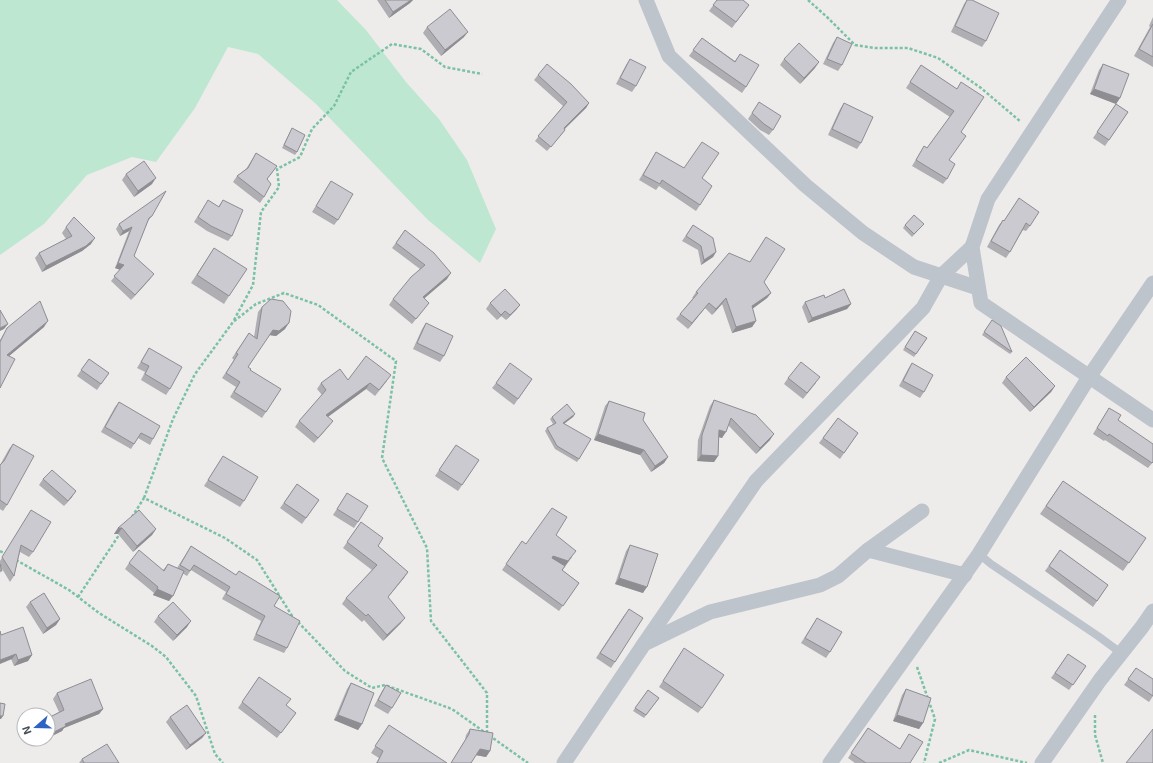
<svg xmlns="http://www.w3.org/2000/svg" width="1153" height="763" font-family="'Exo 2',sans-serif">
<rect width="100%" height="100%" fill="#eeeceb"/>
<polygon fill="#bee7d2" points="0,0 337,0 366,30 406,82 439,119 467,160 496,229 480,263 428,220 316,104 258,54 228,47 195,108 156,162 132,157 87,175 44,224 0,255"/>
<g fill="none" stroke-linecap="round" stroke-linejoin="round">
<g stroke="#7ac1a5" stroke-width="2.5" stroke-dasharray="3 2" stroke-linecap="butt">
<polyline points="808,0 827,17 855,45 875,48 908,48 938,58 981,88 1021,122"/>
<polyline points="234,320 253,285 261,212 279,187 277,169 300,157 312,129 334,106 351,72 392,44 421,49 445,67 482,74"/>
<polyline points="144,498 173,419 195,374 233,322 256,304 284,293 318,305 396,361 382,458 427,548 431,621 487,693 487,733"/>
<polyline points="132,517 144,498 225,538 257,560 294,619"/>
<polyline points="0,551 6,554"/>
<polyline points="16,560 69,590 99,613 152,646 166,657 196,696 215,754 223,763"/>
<polyline points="78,597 121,532"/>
<polyline points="298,622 345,671 372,688 385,685 452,709 528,763"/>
<polyline points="917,667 935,719 924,763"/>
<polyline points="1095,715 1095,735 1103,763"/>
<polyline points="939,763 969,750 1027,763"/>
</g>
<polyline stroke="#bec4cc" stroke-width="8" points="979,554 991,564 1098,636 1121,653"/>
<g stroke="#bec4cc" stroke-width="15">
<polyline points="646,0 669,56 805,185 863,233 914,267 978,288"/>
<polyline points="1119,0 988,199 972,247 981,303 1153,420"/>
<polyline points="868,550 965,575"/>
<polyline points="644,644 710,612 820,585 838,576 868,550 922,511"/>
<polyline points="564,763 644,644 756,481 923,308 941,276 972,247"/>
<polyline points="830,763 979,554 1089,377 1153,283"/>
<polyline points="1042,763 1100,680 1142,627 1153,611"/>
</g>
</g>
<g fill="#aeaeb3">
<polygon points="377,0 413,0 410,3 389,18"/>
<polygon points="717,0 749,5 732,28 709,11"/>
<polygon points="967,0 972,0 986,41 982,47 951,32 964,4"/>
<polygon points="1153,17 1153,67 1134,56 1150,27 1149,26"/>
<polygon points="427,27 464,37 441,56 423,33"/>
<polygon points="837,37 842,65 838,71 823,64 833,43"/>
<polygon points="702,38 735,61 740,54 746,87 742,93 689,56"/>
<polygon points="630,59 636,86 632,92 616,84 626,65"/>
<polygon points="784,59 815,68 800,84 780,65"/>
<polygon points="1103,64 1120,98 1116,104 1128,112 1105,146 1093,138 1116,104 1090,94 1099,70"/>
<polygon points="921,65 957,89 961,82 961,132 949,160 947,179 943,184 912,166 924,146 927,148 950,117 906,88"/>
<polygon points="538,75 589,103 586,108 565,129 565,130 562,134 547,151 535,141 563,106 534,80"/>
<polygon points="759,102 773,130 769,135 760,130 748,119"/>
<polygon points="844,103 861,143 857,149 828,135 840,109"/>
<polygon points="292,128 297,152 295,155 282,148"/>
<polygon points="656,152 702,178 700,205 696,211 659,186 656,190 639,180"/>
<polygon points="256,153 273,172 267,179 264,197 260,203 233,182 237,176 246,169"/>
<polygon points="126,174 152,184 134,197 122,180"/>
<polygon points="331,181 338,220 334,225 312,212"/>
<polygon points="1019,198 1030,226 1026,231 1023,230 1010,252 1006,258 987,247 999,225 1003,220 1004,221"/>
<polygon points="223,200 232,236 228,241 207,231 194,222 205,205 218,207"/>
<polygon points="152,216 148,221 134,256 150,279 131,300 111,281 120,270 115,268 129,231 120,236 116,229 119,224"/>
<polygon points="924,224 912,237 903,228 905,225"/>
<polygon points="693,225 716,252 713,257 701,265 698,250 682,241"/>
<polygon points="66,227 91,244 82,251 42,272 35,258 39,253 66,239 62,233"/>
<polygon points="405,230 447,279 424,298 429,303 412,324 389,305 393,299 420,269 392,248"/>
<polygon points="766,237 764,282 771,293 767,298 752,309 756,321 752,327 732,333 722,304 712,315 705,308 688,329 676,319 693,298 692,298 696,292 750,262"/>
<polygon points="214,248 229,296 224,304 191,283"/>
<polygon points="825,298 851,304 847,309 808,323 802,307 805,302"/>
<polygon points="490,303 520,305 516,310 506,320 501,316 497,320 486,309"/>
<polygon points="262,307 285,329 276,336 269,335 248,367 266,412 262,418 230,397 236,387 222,378 234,360 232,358 249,333 254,337 258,312"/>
<polygon points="992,320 1012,352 1010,354 982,335"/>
<polygon points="426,323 444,356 440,362 413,349 422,329"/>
<polygon points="44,327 9,356 0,388 0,340 7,328"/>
<polygon points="915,331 927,338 914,357 903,350"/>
<polygon points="149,348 170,389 166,395 141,380 145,372 137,368"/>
<polygon points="89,359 109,373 97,390 77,376"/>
<polygon points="912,363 924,392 920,398 899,386 908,369"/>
<polygon points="1006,377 1055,386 1051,392 1030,412 1002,383"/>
<polygon points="788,378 816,383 803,399 784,384"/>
<polygon points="532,379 514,405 492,388 496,383"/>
<polygon points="348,380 387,381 375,396 366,389 328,417 329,426 314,443 295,427 299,421 322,395 317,389 321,383"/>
<polygon points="714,400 770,440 756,454 728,425 722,438 719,437 718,456 714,462 697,461 698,440 710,406"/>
<polygon points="609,401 668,457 664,463 651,472 640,455 594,440 605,406"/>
<polygon points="119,402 153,439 150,445 138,438 131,449 101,432 115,407"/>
<polygon points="1109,408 1118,420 1153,462 1148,468 1105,440 1104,441 1093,434"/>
<polygon points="575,414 573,417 564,424 579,459 577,462 555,449 545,431 547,428 553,424 550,419 552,417"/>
<polygon points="838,418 858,433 840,459 819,443"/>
<polygon points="13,444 7,505 3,511 0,509 0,465 9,449"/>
<polygon points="452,451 479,460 458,491 435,476"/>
<polygon points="223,456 244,501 240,507 204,486"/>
<polygon points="43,479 72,497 64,506 39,485"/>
<polygon points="1063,481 1146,538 1123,571 1040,514"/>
<polygon points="297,484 319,500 302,524 280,508"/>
<polygon points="347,493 358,522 354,528 333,515"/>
<polygon points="31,510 33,552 29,557 20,552 14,576 10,582 1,567 0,574 0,561"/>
<polygon points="361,522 378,546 408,572 388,597 401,623 383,641 364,620 362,622 342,604 346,598 372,570 343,548"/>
<polygon points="118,528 156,529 152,535 133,552 118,534 114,534"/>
<polygon points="556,535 562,570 579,583 559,611 502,570 522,541 526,544"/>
<polygon points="630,545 643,593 615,584 626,551"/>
<polygon points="191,546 236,575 239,571 274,606 287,648 284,653 253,640 261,621 222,599 226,592 191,570 187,576 182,573 169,601 153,595 154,593 125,569 129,563 163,570 168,564 177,568"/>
<polygon points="1060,550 1108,585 1093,607 1045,571"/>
<polygon points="30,602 60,619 56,625 43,634 26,607"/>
<polygon points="625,614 615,662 611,668 596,658"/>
<polygon points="158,616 187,627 173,641 154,622"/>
<polygon points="817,618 830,652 826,658 801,643"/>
<polygon points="1,635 32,655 28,661 14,666"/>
<polygon points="680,654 702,708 698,713 659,687"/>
<polygon points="1068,654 1086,666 1069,690 1051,678"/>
<polygon points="1136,668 1153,696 1149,702 1124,685"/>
<polygon points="259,677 286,705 296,713 277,738 238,708"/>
<polygon points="351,683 362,724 358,730 334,720 347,689"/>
<polygon points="386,685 392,708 388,714 374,706 382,691"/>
<polygon points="906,689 923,723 919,729 893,721 902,695"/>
<polygon points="648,690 659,698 644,718 633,711"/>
<polygon points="57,693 103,709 99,714 64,728 62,731 48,738 48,718 59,712 53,699"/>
<polygon points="170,717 206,733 202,738 186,750 166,722"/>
<polygon points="389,725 447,763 376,763 379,758 371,753"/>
<polygon points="868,728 900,749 909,734 910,763 855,763 848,758"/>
<polygon points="470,729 490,751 486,757 476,755 471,763 451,763 465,740 466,735"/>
<polygon points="82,759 119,763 79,763"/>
</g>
<g fill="#8d8d92">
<polygon points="411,0 413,0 410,3 389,18 393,12"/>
<polygon points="468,32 464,37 441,56 445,50"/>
<polygon points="819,62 815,68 800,84 804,78"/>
<polygon points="1094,89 1120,98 1116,104 1090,94"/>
<polygon points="589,103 586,108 560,133 564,128"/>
<polygon points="156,178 152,184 134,197 138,191"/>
<polygon points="132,227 129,231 120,236 123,231"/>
<polygon points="95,238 91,244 82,251 42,272 46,266"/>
<polygon points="716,252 713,257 701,265 704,260"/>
<polygon points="118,263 124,265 121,270 115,268"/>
<polygon points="451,273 447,279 419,303 423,297"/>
<polygon points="154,274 150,279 131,300 135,295"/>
<polygon points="771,293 767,298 748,312 752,306"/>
<polygon points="726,298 722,304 712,315 716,309"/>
<polygon points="709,303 705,308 688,329 692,323"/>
<polygon points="851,304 847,309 808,323 812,318"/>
<polygon points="520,305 516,310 506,320 510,315"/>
<polygon points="505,311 501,316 497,320 501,315"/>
<polygon points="48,321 44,327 3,361 7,355"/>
<polygon points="756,321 752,327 732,333 736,327"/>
<polygon points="289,323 285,329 276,336 269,335 273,330"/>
<polygon points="8,324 4,329 0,331 0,328"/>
<polygon points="370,383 366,389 322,421 326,415"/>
<polygon points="1055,386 1051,392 1030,412 1034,407"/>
<polygon points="575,414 573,417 561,426 563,423"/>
<polygon points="333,421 329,426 314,443 318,438"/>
<polygon points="719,430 726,432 722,438 715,436"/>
<polygon points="598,434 644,450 640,455 594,440"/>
<polygon points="774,434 770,440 756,454 760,448"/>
<polygon points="701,455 718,456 714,462 697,461"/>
<polygon points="668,457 664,463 651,472 655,466"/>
<polygon points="76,491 72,497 64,506"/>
<polygon points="118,528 122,528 118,534 114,534"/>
<polygon points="156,529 152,535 133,552 137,546"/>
<polygon points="553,556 572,557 558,576 549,562"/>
<polygon points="408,572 404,578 384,602"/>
<polygon points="619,578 647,587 643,593 615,584"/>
<polygon points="157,589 173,596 169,601 153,595"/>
<polygon points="405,618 401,623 383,641 387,635"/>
<polygon points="60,619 56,625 43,634 47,628"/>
<polygon points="191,621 187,627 173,641 177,635"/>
<polygon points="16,654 12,659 0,664 0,660"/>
<polygon points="32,655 28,661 14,666 18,660"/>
<polygon points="103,709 99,714 64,728 62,731 48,738 48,736 50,734 65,724"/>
<polygon points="338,715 362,724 358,730 334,720"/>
<polygon points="897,715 923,723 919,729 893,721"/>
<polygon points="0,716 3,716 1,719 0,719"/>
<polygon points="206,733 202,738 186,750 190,745"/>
<polygon points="480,749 490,751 486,757 475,755"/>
</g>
<g fill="#cacad0" stroke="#8d8d92">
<polygon points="385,0 411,0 393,12"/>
<polygon points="717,0 743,0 749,5 736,22 713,5"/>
<polygon points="967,0 972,0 999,13 986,41 955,26"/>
<polygon points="450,9 468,32 445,50 427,27"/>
<polygon points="1153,24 1153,57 1139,49"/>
<polygon points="837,37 852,44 842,65 827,59"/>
<polygon points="702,38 735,62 740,54 759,65 746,87 693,50"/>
<polygon points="799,43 819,62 804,78 784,59"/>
<polygon points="630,59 646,67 636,86 620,78"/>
<polygon points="547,64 571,84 589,103 564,128 565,130 551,147 538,136 567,102 538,75"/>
<polygon points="1103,64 1129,74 1120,98 1094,89"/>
<polygon points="921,65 957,89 961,82 984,97 961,132 966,136 949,160 955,164 947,179 916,160 924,146 927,148 954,111 910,82"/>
<polygon points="759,102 781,116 773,130 764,124 752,113"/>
<polygon points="844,103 873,117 861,143 832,129"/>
<polygon points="1116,104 1128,112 1109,140 1097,132"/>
<polygon points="292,128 305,135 297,152 284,145"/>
<polygon points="702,142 719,153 702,178 712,186 700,205 662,180 660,184 643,175 656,152 684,168"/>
<polygon points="256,153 277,166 267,179 271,184 264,197 237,176 248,168"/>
<polygon points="144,161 156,178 138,191 126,174"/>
<polygon points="331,181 353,194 338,220 316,206"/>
<polygon points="166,191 152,216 149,218 134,256 154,274 135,295 114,276 124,265 118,263 132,227 123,231 119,224"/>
<polygon points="1019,198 1039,212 1030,226 1026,223 1010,252 991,241 1003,220 1004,221"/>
<polygon points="208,200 219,207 223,200 243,210 232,236 211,226 198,217"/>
<polygon points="914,215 924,224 914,234 905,225"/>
<polygon points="74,217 95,238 86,246 46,266 39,253 72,236 66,227"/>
<polygon points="693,225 713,238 716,252 704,260 701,246 686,236"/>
<polygon points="405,230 434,253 451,273 423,297 429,303 416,319 393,299 411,277 425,265 396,243"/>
<polygon points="766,237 785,249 764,282 771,293 752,306 756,321 736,327 726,298 716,309 709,303 692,323 680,314 698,293 696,292 729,253 750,262"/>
<polygon points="214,248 247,269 229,296 197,275"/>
<polygon points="505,289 520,305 510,315 505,311 501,315 490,303"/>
<polygon points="844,289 851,304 812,318 805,302 824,295 825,298"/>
<polygon points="271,299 283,301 291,311 289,323 279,331 273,330 248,367 251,369 250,370 281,389 266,412 234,392 240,382 226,373 238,354 236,353 249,333 257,339 262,307"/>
<polygon points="40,301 48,321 7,355 15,359 0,388 0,342 7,328"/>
<polygon points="0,310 8,324 0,328"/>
<polygon points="992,320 1001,326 1012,352 984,332"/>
<polygon points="426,323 453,336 444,356 417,343"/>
<polygon points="915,331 927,338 916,354 905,347"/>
<polygon points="149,348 182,367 170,389 145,374 149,366 141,362"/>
<polygon points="366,356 391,375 379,390 370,383 326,415 333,421 318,438 299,421 326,390 321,383 340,369 348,380"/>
<polygon points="1026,357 1055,386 1034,407 1006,377"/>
<polygon points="89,359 109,373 101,384 81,370"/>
<polygon points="801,362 820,377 807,393 788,378"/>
<polygon points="510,363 532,379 518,399 496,383"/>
<polygon points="912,363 933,375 924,392 903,381"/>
<polygon points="714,400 756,415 774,434 760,448 731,418 726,432 719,430 718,456 701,455 702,435"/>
<polygon points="609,401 645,413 643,420 668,457 655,466 644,450 598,434"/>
<polygon points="119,402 160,426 153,439 141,433 134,444 105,427"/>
<polygon points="567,404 575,414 563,423 591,439 579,459 557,446 547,428 556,423 552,417"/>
<polygon points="1109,408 1121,415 1118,420 1153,444 1153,462 1152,463 1109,434 1108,436 1097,428"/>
<polygon points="838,418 858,433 844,453 823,438"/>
<polygon points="13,444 34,456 7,505 0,500 0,465 4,461"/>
<polygon points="456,445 479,460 462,485 439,470"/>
<polygon points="223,456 258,477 244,501 208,480"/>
<polygon points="52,470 76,491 68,501 43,479"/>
<polygon points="1063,481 1146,538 1129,563 1046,506"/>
<polygon points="297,484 319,500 306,518 284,503"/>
<polygon points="347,493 368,506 358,522 337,509"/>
<polygon points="552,508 567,517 556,535 576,551 568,561 553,556 552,558 565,566 562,570 579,583 563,606 506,564 522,541 526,544"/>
<polygon points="31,510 51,522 33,552 21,545 14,576 2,557"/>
<polygon points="139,510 156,529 137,546 122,528 118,528"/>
<polygon points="361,522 383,538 378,546 408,572 388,597 405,618 387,635 368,614 366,616 346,598 377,565 347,542"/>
<polygon points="630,545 658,554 647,587 619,578"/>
<polygon points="191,546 236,575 239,571 280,596 274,606 300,621 287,648 256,634 265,616 226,594 230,587 194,565 190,571 180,565"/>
<polygon points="139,550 164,571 168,564 184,571 173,596 157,589 158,587 129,563"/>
<polygon points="1060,550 1108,585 1097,601 1049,566"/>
<polygon points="0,564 2,571 0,571"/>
<polygon points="44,593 60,619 47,628 30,602"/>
<polygon points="173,602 191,621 177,635 158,616"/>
<polygon points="629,609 643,618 615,662 600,653"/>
<polygon points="817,618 842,632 830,652 805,638"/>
<polygon points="23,627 32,655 18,660 16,654 0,660 0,631 1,635"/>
<polygon points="684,648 724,675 702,708 663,681"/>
<polygon points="1068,654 1086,666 1073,685 1055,673"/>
<polygon points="1136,668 1153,679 1153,696 1128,679"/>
<polygon points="259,677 291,699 286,705 296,713 281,733 242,702"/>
<polygon points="91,679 103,709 65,724 66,726 50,734 48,730 48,718 64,710 57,693"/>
<polygon points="351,683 374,693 362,724 338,715"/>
<polygon points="386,685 401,693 392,708 378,700"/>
<polygon points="906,689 931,698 923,723 897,715"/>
<polygon points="648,690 659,698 646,715 635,708"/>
<polygon points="0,703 5,704 3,716 0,716"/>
<polygon points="187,705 206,733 190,745 170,717"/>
<polygon points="389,725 447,763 377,763 383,751 375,746"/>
<polygon points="868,728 900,749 909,734 923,742 910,763 866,763 851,753"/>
<polygon points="470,729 493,733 490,751 480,749 471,763 451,763 469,734"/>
<polygon points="1153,729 1153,763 1126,763"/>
<polygon points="107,744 119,763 84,763 82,759"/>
</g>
<g transform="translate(36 727) rotate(250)"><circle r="19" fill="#ffffff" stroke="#b5b8bb"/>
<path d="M0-3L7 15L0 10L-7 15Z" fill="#2f62c5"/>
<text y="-6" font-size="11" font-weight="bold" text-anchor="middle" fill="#464d56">N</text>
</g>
</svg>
